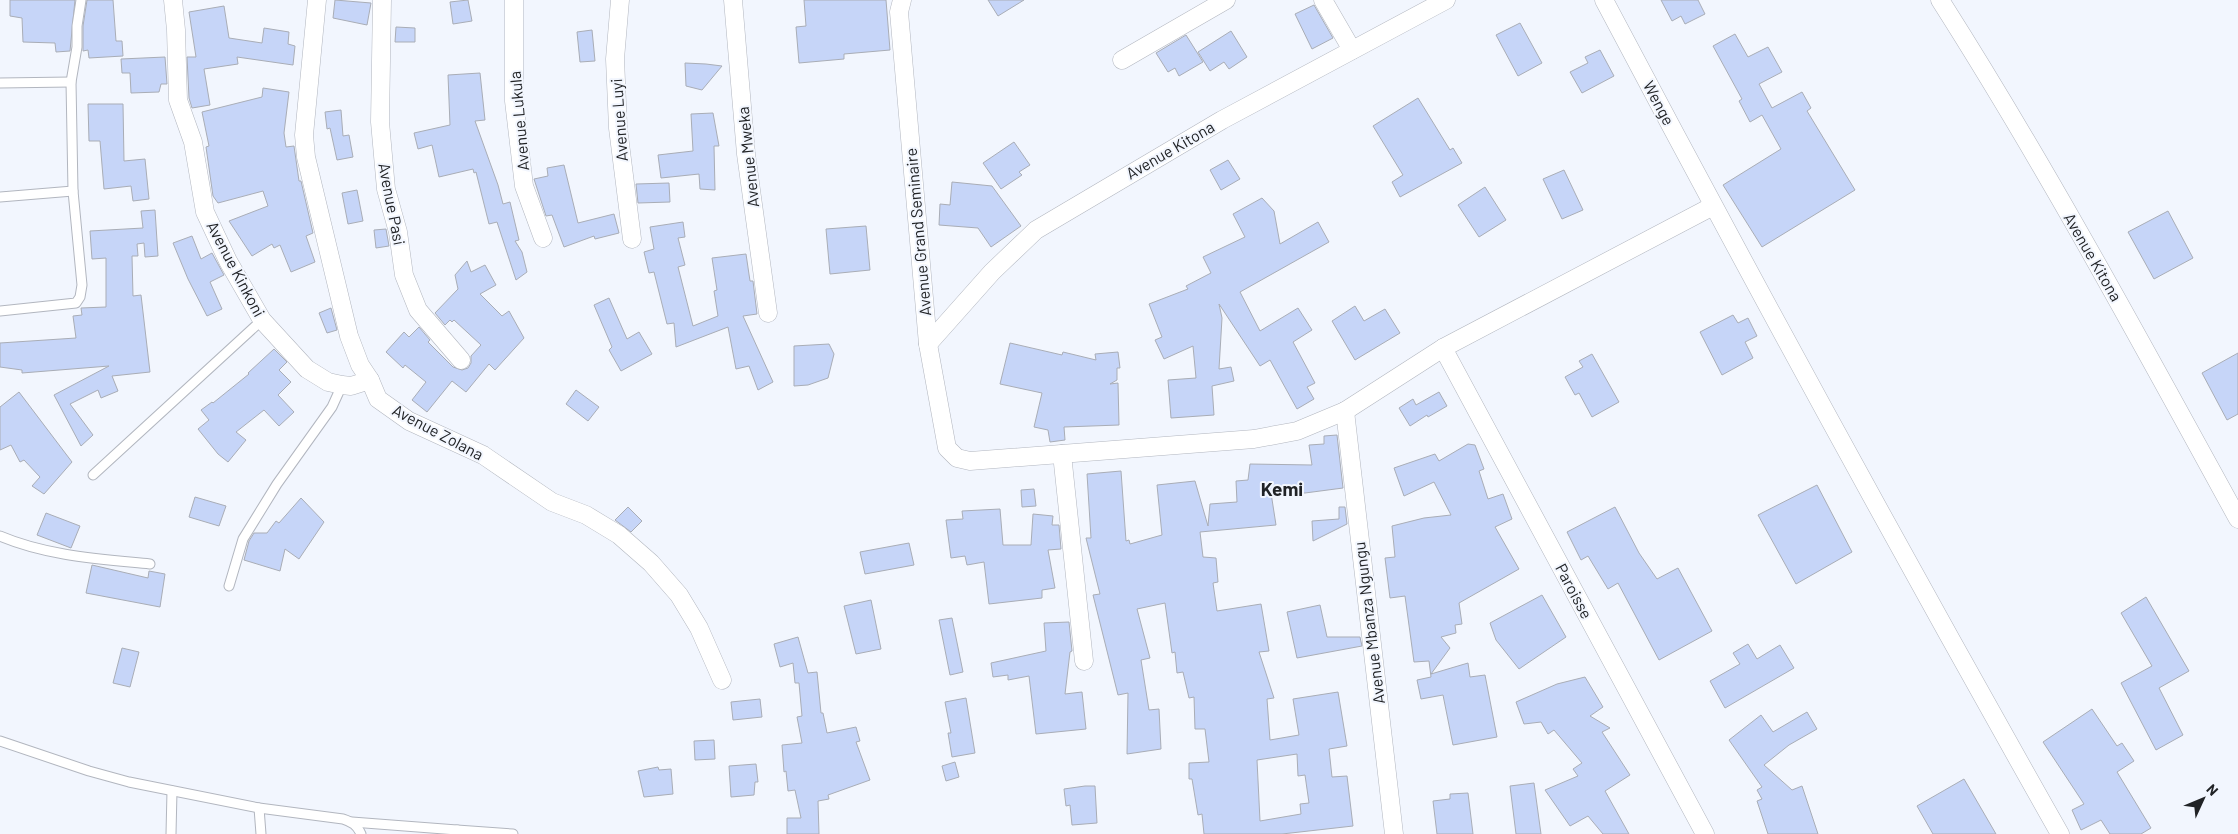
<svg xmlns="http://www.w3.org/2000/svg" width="2238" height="834" font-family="Barlow,sans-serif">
<rect width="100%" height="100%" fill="#f2f6fe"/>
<g fill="#c6d5f8" stroke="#a9adb6" fill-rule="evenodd">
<polygon points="10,0 75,0 70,51 56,52 55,43 23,42 22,18 10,16"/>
<polygon points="87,0 113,0 116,41 122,41 123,56 89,58 88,50 83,51 83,26"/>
<polygon points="335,0 371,3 367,25 333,18"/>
<polygon points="468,0 472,21 453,24 450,2"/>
<polygon points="804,0 886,0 890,50 844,54 844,59 799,63 796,27 806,26"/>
<polygon points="988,0 1024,0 998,16"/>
<polygon points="1661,0 1698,0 1705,14 1685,24 1681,16 1672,21"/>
<polygon points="1314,5 1333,38 1312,49 1295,14"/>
<polygon points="224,6 229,38 262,43 264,28 289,32 288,44 295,46 293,65 237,57 238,64 204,69 210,105 192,108 189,98 187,57 196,57 189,12"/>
<polygon points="1520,23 1542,63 1518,76 1496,35"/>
<polygon points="396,27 415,28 415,42 395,42"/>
<polygon points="592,30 595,61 580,62 577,32"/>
<polygon points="1231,31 1247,57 1229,69 1224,62 1210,71 1198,52"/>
<polygon points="1735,34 1748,57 1768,47 1782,72 1759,84 1772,108 1802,92 1811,108 1807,111 1855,190 1762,247 1723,185 1781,149 1762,115 1750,122 1739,101 1742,99 1713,46"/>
<polygon points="1186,35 1203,62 1179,76 1175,68 1168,72 1156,53"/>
<polygon points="1600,50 1614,76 1582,93 1570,72 1588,63 1585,57"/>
<polygon points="165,57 167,84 161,84 159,92 131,93 130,73 122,73 121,59"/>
<polygon points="685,63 706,64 722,66 702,90 686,86"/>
<polygon points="480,73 485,120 475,121 498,185 503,204 510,202 519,240 515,241 522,252 527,272 516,280 497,222 489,224 476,172 474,173 473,169 439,177 432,145 418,149 414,133 450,125 448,75"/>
<polygon points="263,88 289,92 284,133 286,147 294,146 299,181 301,181 313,233 306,236 315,262 291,272 280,245 274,248 272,244 252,256 229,221 268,206 263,191 218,203 213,196 206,147 209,146 202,112 262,97"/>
<polygon points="1418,98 1450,150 1453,148 1462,163 1400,197 1392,182 1403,175 1373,126"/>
<polygon points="88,104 123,104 124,161 145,159 149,199 133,201 131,186 104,189 100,141 89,141"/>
<polygon points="341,110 343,136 349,135 353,157 337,160 330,128 327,129 325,112"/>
<polygon points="713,113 719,146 714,146 715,190 700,189 699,174 661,178 658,155 693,151 691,114"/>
<polygon points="1014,142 1030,165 1019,172 1022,175 1001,189 983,163"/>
<polygon points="1228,160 1240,179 1221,190 1210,170"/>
<polygon points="564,165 578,223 614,214 619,233 595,239 594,236 564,247 552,215 546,216 534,179 548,176 547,168"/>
<polygon points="1564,170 1583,210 1562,219 1543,179"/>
<polygon points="952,182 992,186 1021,226 991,247 978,228 939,225 940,204 950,205"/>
<polygon points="669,183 670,202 638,203 636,184"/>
<polygon points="1485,187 1506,220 1479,237 1458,205"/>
<polygon points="357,190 363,221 348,224 342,193"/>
<polygon points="1262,198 1274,211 1280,244 1318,222 1329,242 1240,292 1260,331 1298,308 1312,330 1293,342 1315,383 1307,387 1314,399 1297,409 1270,360 1260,366 1219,304 1222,318 1219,369 1231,367 1234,381 1212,386 1214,415 1171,418 1168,380 1196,378 1193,346 1164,359 1155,340 1162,337 1149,304 1188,289 1186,286 1211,273 1203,257 1245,237 1233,214"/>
<polygon points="155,210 158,256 145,257 144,243 137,244 138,256 132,256 133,296 141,295 150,372 112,376 118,391 101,398 98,390 70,404 93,435 81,446 54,395 109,366 22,373 22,370 0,367 0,343 76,338 73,316 82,315 81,308 106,307 106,258 92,259 90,231 143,228 141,211"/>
<polygon points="2168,211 2193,258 2154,279 2128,232"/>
<polygon points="683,222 685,237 678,238 685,265 678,267 693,326 718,316 714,291 717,290 712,258 746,254 750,281 753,281 757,314 743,316 773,382 758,390 749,366 736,369 728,327 676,347 674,323 667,324 654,272 649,273 644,252 654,249 650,227"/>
<polygon points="866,226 870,270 830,274 826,229"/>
<polygon points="386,229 389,246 376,248 374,230"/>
<polygon points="192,236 201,259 212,253 224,275 210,282 222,309 207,316 188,279 173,243"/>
<polygon points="467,261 471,272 485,265 496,285 480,294 502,316 509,311 524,338 495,370 489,364 466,392 452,381 427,412 412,400 426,382 405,365 403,368 386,352 404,332 409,337 419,327 430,340 428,342 453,367 462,370 468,368 471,363 471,356 481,345 454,320 452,322 450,320 445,325 435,313 458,289 455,275"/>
<polygon points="609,298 627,339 639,332 652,354 621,371 609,350 612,347 594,305"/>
<polygon points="1355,306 1364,321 1385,309 1400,333 1355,360 1332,321"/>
<polygon points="331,308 337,330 327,333 319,313"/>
<polygon points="1733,315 1738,323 1748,318 1757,336 1745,342 1753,358 1722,375 1700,332"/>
<polygon points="1010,343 1062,355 1063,352 1096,360 1095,354 1118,352 1120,368 1117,368 1117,380 1110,384 1118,383 1119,425 1064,427 1065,440 1050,442 1048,430 1034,427 1042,393 1000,384"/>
<polygon points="829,344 834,354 828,378 808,385 794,386 794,346"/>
<polygon points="274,349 287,362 279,370 291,382 278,395 294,412 279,426 264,410 236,432 246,440 228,462 218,454 198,429 209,420 201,410 212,402 213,403 249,374 248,373"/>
<polygon points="2238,353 2238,414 2227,420 2202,373"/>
<polygon points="1592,354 1619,402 1592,417 1579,393 1575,395 1565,377 1583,367 1579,361"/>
<polygon points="576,390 599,407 588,421 566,404"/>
<polygon points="19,392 72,462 44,494 32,486 40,477 24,460 20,462 11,445 0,450 0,407"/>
<polygon points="1439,392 1447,406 1428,417 1427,415 1410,426 1399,408 1413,399 1416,405"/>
<path d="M1337 435 1343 488 1305 493H1271L1276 525 1200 532 1203 557 1216 558 1218 582 1213 583 1217 611 1261 604 1269 651 1259 652 1274 698 1267 699 1270 740 1299 735 1293 699 1338 692 1347 746 1329 749 1332 777 1347 776 1353 826 1282 834H1204L1202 814 1198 815 1192 779H1189V763L1209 762 1205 729H1195L1194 697 1189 698 1183 672 1177 673 1175 652 1172 653 1165 603 1137 609 1150 658 1141 660 1149 710 1159 709 1161 749 1127 754 1128 693 1118 695 1093 595 1100 594 1086 538H1091L1087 474 1121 471 1126 541 1129 540 1130 544 1162 535 1157 485 1195 481 1208 526 1210 504 1237 502 1236 481 1248 480 1250 464 1312 465 1309 445 1324 444V436ZM1297 754 1298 776 1305 775 1309 803 1300 804 1301 814 1260 821 1257 760Z"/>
<polygon points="1468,444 1475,445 1484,469 1479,471 1488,499 1503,494 1512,519 1495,527 1519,569 1459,603 1462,624 1455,625 1456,633 1441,637 1450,648 1431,674 1468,663 1470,677 1485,675 1497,737 1453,745 1443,695 1421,699 1417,680 1431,677 1429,661 1414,662 1405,596 1390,598 1385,558 1395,557 1392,526 1424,518 1451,515 1434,482 1404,496 1394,468 1435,454 1439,461"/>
<polygon points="1817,485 1852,552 1796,584 1758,515"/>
<polygon points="1034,489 1036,506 1022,507 1021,490"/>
<polygon points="195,497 226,506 219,526 189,517"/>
<polygon points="301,498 324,522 299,559 285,549 280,571 244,560 249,541 254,533 267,533 276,521 279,523"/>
<polygon points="628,507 642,521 631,532 615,520"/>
<polygon points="1339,507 1345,507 1347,524 1313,541 1312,521 1339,519"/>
<polygon points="1615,507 1639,553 1657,579 1678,568 1712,631 1659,660 1618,583 1608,589 1588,556 1581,560 1567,532"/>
<polygon points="1000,509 1003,545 1031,545 1033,514 1053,516 1052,525 1059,525 1061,549 1048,550 1055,588 1042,590 1042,598 989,604 984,562 967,565 965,556 951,558 946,520 963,519 962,511"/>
<polygon points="46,513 80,526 71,548 37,535"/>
<polygon points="909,543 914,565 865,574 860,552"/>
<polygon points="92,565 148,578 149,571 165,574 160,607 86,593"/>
<polygon points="1542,595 1566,637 1519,669 1496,640 1490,623"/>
<polygon points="2146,597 2189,671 2159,688 2183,735 2156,750 2121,683 2152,666 2121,613"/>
<polygon points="871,600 881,649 856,654 844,606"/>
<polygon points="1320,605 1327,637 1360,637 1362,646 1297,658 1287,612"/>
<polygon points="952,618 963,672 950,675 939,620"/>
<polygon points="1069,622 1072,651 1070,652 1065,694 1082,692 1086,729 1036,734 1029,676 1008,680 1008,675 993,677 991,663 1046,651 1044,623"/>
<polygon points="798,637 808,673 817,672 821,713 823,713 827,733 856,727 860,741 856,742 870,780 828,795 829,799 818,801 819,834 787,834 787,818 801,818 795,790 788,791 786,771 784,772 782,745 802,743 797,717 802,716 799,683 795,683 793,663 780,667 774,644"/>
<polygon points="1748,644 1757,659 1780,645 1794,668 1725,708 1710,681 1740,664 1733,653"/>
<polygon points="122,648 139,652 130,687 113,683"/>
<polygon points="1585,677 1603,707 1590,716 1610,728 1602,732 1630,775 1605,791 1629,834 1603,834 1588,816 1570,826 1545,790 1578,776 1573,769 1582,763 1554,730 1548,734 1541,722 1524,724 1516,702 1557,684"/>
<polygon points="966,698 975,753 952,757 948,733 951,733 945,702"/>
<polygon points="760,699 762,717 733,720 731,702"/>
<polygon points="2092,709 2117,746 2122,743 2134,761 2117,772 2151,828 2141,834 2110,834 2101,820 2081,830 2072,810 2084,804 2043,742"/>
<polygon points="1807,712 1817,729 1789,745 1764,765 1792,790 1802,786 1818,834 1768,834 1757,801 1762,799 1757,790 1762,787 1729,740 1761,715 1773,732"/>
<polygon points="714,740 715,759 695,760 694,741"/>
<polygon points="955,762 959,777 946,781 942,766"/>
<polygon points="756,764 758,782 755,782 754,795 731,797 729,766"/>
<polygon points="658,767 659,770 671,769 673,794 644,797 638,771"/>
<polygon points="1964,779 1996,834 1933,834 1917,806"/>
<polygon points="1534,783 1541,834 1516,834 1510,786"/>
<polygon points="1085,786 1095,786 1097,823 1072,825 1070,805 1066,806 1064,789"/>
<polygon points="1468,793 1473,834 1437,834 1433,801 1450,799 1450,794"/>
</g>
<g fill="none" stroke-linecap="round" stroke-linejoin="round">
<defs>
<g id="service">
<polyline points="0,83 71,82"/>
<polyline points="0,197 73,191"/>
<polyline points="0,311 76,303 80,297 82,285 73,191 71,82 77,47 77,26 81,0"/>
<polyline points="93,475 262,320"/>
<path d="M0 536C47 556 100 559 150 564"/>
<polyline points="229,586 243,539 277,484 332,407 342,385"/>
<path d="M0 741 89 771 129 782 259 808 343 819C352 822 357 825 361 834"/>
<polyline points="259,808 261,834"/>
<polyline points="352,822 457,830 458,834"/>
<polyline points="457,830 513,834"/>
<polyline points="171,834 172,791"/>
</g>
<g id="minor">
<polyline points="173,0 176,30 178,100 193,142 205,212 228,261 262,320 307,369 328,382 342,385 351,386 370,380"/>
<polyline points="317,0 304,135 306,157 349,336 360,365 370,380 378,399 409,421 483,455 552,502 586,515 619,535 651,563 679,595 699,628 722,680"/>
<polyline points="382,0 380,122 386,189 398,232 404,275 418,310 461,360"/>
<polyline points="514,0 514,101 524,186 543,238"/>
<polyline points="620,0 615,59 618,128 632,239"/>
<polyline points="733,0 746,154 768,313"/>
<polyline points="902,0 899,12 928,344 947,448 957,458 970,461 1254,439 1297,431 1345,411 1443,348 1713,206"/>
<polyline points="1323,0 1352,50"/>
<path d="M1604 0C1752 280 1904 558 2060 834"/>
<path d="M1940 0C2047 168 2142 344 2238 519"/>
<polyline points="1122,60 1226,0"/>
<polyline points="928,344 992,272 1036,230 1222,120 1446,0"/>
<polyline points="1443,348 1705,834"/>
<polyline points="1345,411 1394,834"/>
<polyline points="1062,454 1084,661"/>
</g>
</defs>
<use href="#service" stroke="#b2b6bf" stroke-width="11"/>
<use href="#minor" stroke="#b2b6bf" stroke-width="19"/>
<use href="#service" stroke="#fff" stroke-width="9"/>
<use href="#minor" stroke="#fff" stroke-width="18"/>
</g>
<g text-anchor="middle" stroke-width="4" stroke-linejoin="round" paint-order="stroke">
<g font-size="16" fill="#212326" stroke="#f2f6fe">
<text transform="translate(1659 103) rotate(62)" y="6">Wenge</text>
<text transform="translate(619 120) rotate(-94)" y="6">Avenue Luyi</text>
<text transform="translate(519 121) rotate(-95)" y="6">Avenue Lukula</text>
<text transform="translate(1170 150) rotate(-30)" y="6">Avenue Kitona</text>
<text transform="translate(748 157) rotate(-96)" y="6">Avenue Mweka</text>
<text transform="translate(392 204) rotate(79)" y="6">Avenue Pasi</text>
<text transform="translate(918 232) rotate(-95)" y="6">Avenue Grand Seminaire</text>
<text transform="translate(2093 257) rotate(60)" y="6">Avenue Kitona</text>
<text transform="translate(236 269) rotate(62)" y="6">Avenue Kinkoni</text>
<text transform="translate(438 432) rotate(28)" y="6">Avenue Zolana</text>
<text transform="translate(1574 591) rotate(62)" y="6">Paroisse</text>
<text transform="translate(1369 623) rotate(-97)" y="6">Avenue Mbanza Ngungu</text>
</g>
<g font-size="19" font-weight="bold" fill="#212326" stroke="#f2f6fe">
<text x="1282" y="496">Kemi</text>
</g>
</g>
<g transform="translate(2203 799) rotate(46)" stroke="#f2f6fe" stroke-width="4" paint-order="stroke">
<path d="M0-4L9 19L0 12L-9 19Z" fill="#212326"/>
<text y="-8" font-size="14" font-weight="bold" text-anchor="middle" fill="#212326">N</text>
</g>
</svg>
